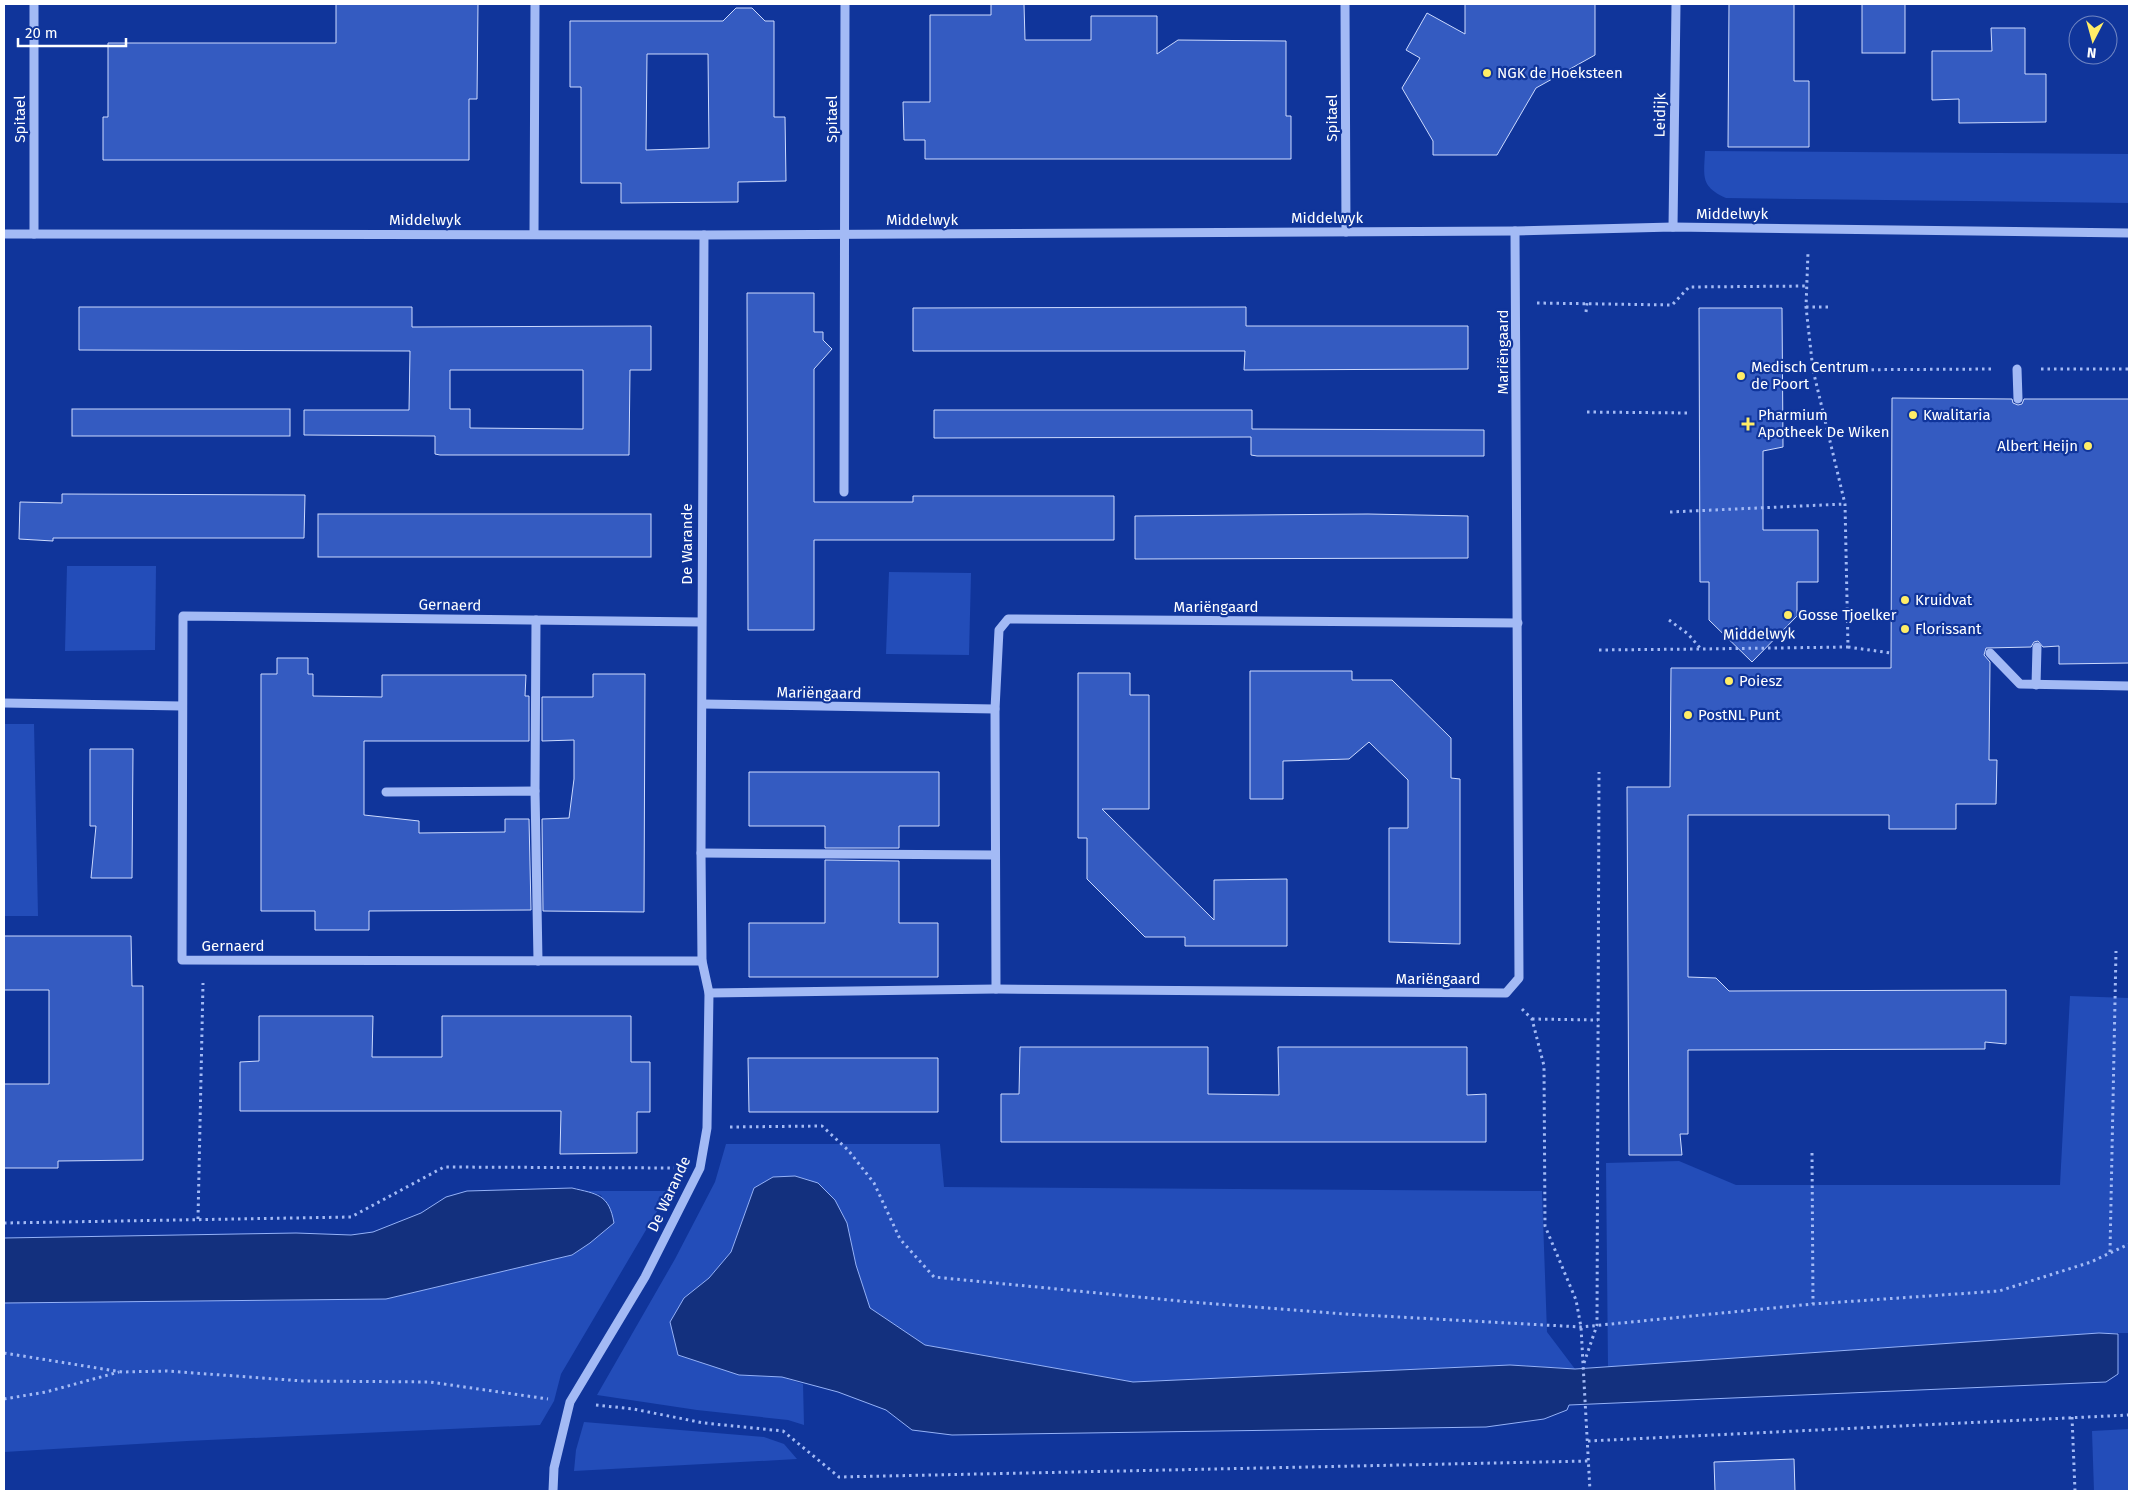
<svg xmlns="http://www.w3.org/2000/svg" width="2133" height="1495" font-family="'Fira Sans',sans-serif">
<rect width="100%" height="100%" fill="#10359b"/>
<g fill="#234db9">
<path d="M1705 151 2129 154V203L1726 198C1700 186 1704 177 1705 151Z"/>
<polygon points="67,566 156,566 155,650 65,651"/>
<polygon points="889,572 971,573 969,655 886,654"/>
<polygon points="4,724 34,724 38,916 4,916"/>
<polygon points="2070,996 2129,998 2129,1333 2099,1333 1608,1367 1606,1163 1679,1161 1736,1185 2060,1185"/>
<polygon points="726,1144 940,1144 944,1187 1542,1191 1547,1332 1575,1369 1510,1365 1133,1382 925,1345 870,1308 856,1265 847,1223 754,1188 731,1252 709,1278 684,1298 739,1375 782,1377 803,1384 804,1425 788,1420 697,1410 597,1395 675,1259 715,1182"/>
<polygon points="586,1191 669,1191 561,1374 554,1401 540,1425 187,1441 4,1452 4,1303 386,1299 572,1255 590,1243 614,1223 601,1195"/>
<polygon points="584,1422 764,1437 784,1444 797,1459 574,1471 576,1450"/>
<polygon points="2129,1429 2129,1491 2094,1491 2092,1431"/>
</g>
<g fill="#13307e" stroke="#95b2f8">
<polygon points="795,1176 818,1183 835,1200 847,1223 856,1265 870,1308 925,1345 1133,1382 1510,1365 1575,1369 2099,1333 2118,1334 2118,1374 2106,1382 1569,1405 1567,1410 1544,1419 1486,1427 952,1435 912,1430 886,1410 838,1392 782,1377 739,1375 678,1355 670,1322 684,1298 709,1278 731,1252 754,1188 773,1177"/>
<path d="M572 1188C597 1194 609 1194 614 1223L590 1243 572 1255 386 1299 4 1303V1238L296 1233 351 1235 373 1232 421 1213 446 1197 467 1191Z"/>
</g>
<g fill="#345bc1" stroke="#ccdafe" fill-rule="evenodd">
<polygon points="336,4 478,4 477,99 469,99 469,160 103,160 103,117 108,117 108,43 336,43"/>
<polygon points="991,4 1024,4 1025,40 1091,40 1091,16 1157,16 1157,54 1178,40 1286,41 1286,116 1291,116 1291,159 925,159 925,140 904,140 903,102 930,102 930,15 991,15"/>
<polygon points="1465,4 1595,4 1595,55 1536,88 1497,155 1433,155 1433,141 1402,88 1420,58 1406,50 1427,13 1465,34"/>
<polygon points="1729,4 1794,4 1794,81 1809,81 1809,147 1728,147"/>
<rect x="1862" y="4" width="43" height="49"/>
<path d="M736 8H752L765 21H774V117H785L786 181 738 182V202L621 203V183H581V87H570V21H723ZM647 54H708L709 148 646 150Z"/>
<polygon points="1991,28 2025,28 2025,74 2046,74 2046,122 1959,123 1959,99 1932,100 1932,51 1992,51"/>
<polygon points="747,293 814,293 814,332 823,332 823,340 832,349 814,369 814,502 913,502 913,496 1114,496 1114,540 814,540 814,630 748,630"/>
<path d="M79 307H412V327L651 326V370H630L629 455H440L435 454V436L304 435V410H409L410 351 79 350ZM450 370H583V429L470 428V409H450Z"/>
<polygon points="1246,307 1246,326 1468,326 1468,369 1244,370 1245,351 913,351 913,308"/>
<polygon points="1699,308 1782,308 1783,447 1763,451 1763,530 1818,530 1818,582 1797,582 1797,616 1752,662 1709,620 1709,582 1700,582"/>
<polygon points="1892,398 2012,399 2013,403 2018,405 2022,404 2024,399 2129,399 2129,663 2059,664 2059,646 2043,647 2038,641 2034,642 2031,647 1986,648 1984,655 1990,662 1989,760 1997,760 1996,804 1956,804 1956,829 1889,829 1889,815 1688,815 1688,977 1716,978 1729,991 2006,990 2006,1044 1985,1042 1985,1049 1688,1050 1688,1134 1680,1134 1682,1155 1629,1155 1627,787 1670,787 1671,668 1891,668"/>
<rect x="72" y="409" width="218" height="27"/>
<polygon points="934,410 1252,410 1252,429 1484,430 1484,456 1257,456 1251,455 1251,437 934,438"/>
<polygon points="62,494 305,495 304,538 53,538 53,541 19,539 20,502 62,503"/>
<rect x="318" y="514" width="333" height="43"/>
<polygon points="1368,514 1468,516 1468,558 1135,559 1135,516"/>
<polygon points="277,658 308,658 308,674 313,674 313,696 382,697 382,675 526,675 525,696 529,696 529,741 364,741 364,815 419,821 419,833 505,832 505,819 529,819 531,910 369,911 369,930 315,930 315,911 261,911 261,674 277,674"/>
<polygon points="1250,671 1352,671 1352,680 1392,680 1451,738 1451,778 1460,779 1460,944 1389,942 1389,828 1408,828 1408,780 1369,742 1349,759 1283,761 1283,799 1250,799"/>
<polygon points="1078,673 1130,673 1130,695 1149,695 1149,809 1102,809 1214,920 1214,880 1287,879 1287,946 1185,946 1185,937 1145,937 1087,879 1087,838 1078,838"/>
<polygon points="593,674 645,674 644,912 543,911 542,819 569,818 574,779 574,740 542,741 542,697 593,697"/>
<polygon points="90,749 133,749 132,878 91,878 96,826 90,826"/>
<polygon points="749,772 939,772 939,826 899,826 899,848 825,848 825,826 749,826"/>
<polygon points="825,860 899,861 899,923 938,923 938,977 749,977 749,923 825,923"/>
<polygon points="4,936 131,936 132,986 143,986 143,1160 58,1161 58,1168 4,1168 4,1084 49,1084 49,990 4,990"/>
<polygon points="259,1016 373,1016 372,1057 442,1057 442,1016 631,1016 631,1062 650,1062 650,1112 637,1112 637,1153 560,1154 561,1111 240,1111 240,1062 259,1061"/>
<polygon points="1020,1047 1208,1047 1208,1094 1279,1095 1278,1047 1467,1047 1467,1095 1486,1094 1486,1142 1001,1142 1001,1094 1019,1094"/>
<polygon points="748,1058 938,1058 938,1112 749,1112"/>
<polygon points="1794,1459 1795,1491 1715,1491 1714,1462"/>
</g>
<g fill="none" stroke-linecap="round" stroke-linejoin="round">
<g stroke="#a3baf5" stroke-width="3" stroke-dasharray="2.5 4" stroke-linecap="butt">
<polyline points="1537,303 1672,305 1689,287 1807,286"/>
<polyline points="1806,307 1828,307"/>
<polyline points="1586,312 1587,303"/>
<polyline points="2041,369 2129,369"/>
<polyline points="1813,370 1995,369"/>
<polyline points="1587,412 1688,413"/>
<polyline points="1670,512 1845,504"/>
<polyline points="1669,620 1688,634 1701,649 1848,647 1845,504 1813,370 1806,307 1808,252"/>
<polyline points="1848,647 1891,653"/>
<polyline points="1599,650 1700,649"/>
<polyline points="1522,1009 1532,1019 1544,1066 1545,1226 1576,1300 1581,1327 1590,1491"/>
<polyline points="1532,1019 1598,1020"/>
<polyline points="730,1127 822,1126 848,1150 874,1183 900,1239 934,1277 1190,1302 1344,1314 1581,1327 1813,1304 1999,1291 2091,1262 2129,1244"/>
<polyline points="1812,1153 1813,1304"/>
<polyline points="198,1219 203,983"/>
<polyline points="4,1223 351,1217 444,1167 674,1168"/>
<polyline points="2110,1252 2116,951"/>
<polyline points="4,1353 122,1372 167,1371 303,1381 430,1382 548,1399"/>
<polyline points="1584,1363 1597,1325 1599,772"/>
<polyline points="4,1399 46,1392 119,1372"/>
<polyline points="596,1405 633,1409 704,1423 783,1431 839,1477 1589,1461"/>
<polyline points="2072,1417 2075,1491"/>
<polyline points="1588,1441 2129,1415"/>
</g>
<g stroke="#a3baf5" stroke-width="9">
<polyline points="1345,4 1346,232"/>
<polyline points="1673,227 1676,4"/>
<polyline points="4,234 704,235 1515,231 1673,227 2129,233"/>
<polyline points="34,234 34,4"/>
<polyline points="534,234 535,4"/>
<polyline points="2017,369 2018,399"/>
<polyline points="844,492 845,4"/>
<polyline points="701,622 183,616 182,960 702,961"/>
<polyline points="1990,653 2020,684 2129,686"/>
<polyline points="2036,685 2037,647"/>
<polyline points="4,703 182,706"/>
<polyline points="703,704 995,709"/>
<polyline points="535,791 536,620"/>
<polyline points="386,792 535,791 538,961"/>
<polyline points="701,853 995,855"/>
<polyline points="996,989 995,709 999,630 1008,619 1518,623"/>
<polyline points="709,993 996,989 1506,993 1519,978 1515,231"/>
<polyline points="553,1491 554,1468 570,1402 645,1277 700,1168 707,1128 709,993 702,961 701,853 704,235"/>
</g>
</g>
<g fill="#ffed67" stroke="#10359b" stroke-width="2">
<circle cx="1487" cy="73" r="5"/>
<circle cx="1741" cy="376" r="5"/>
<circle cx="1913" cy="415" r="5"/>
<path d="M1745.5 416.5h5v5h5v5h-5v5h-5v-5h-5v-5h5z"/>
<circle cx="2088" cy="446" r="5"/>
<circle cx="1905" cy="600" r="5"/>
<circle cx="1788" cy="615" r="5"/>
<circle cx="1905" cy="629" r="5"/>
<circle cx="1729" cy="681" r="5"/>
<circle cx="1688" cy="715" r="5"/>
</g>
<g text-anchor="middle" stroke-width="4.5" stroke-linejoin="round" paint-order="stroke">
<g font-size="15" fill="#fff" stroke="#10359b" text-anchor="start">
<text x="1497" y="78">NGK de Hoeksteen</text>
<text x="1751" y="372">Medisch Centrum<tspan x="1751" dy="17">de Poort</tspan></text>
<text x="1758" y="420">Pharmium<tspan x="1758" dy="17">Apotheek De Wiken</tspan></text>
<text x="1923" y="420">Kwalitaria</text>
<text x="2078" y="451" text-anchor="end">Albert Heijn</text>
<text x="1915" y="605">Kruidvat</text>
<text x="1798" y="620">Gosse Tjoelker</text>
<text x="1915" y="634">Florissant</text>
<text x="1739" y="686">Poiesz</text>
<text x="1698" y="720">PostNL Punt</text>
</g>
<g font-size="15" fill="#fff" stroke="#10359b">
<text transform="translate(1660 115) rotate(-89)" y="5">Leidijk</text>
<text transform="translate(1332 118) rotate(-90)" y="5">Spitael</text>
<text transform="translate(20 119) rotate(-90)" y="5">Spitael</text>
<text transform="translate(832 119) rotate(-90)" y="5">Spitael</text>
<text x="1732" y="219">Middelwyk</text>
<text x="1327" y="223">Middelwyk</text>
<text x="425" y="225">Middelwyk</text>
<text x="922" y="225">Middelwyk</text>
<text transform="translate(1503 352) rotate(-90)" y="5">Mariëngaard</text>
<text transform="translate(687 544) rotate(-90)" y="5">De Warande</text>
<text transform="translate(450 605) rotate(1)" y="5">Gernaerd</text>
<text x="1216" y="612">Mariëngaard</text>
<text transform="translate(1759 634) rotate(-1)" y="5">Middelwyk</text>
<text transform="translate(819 693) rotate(1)" y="5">Mariëngaard</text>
<text x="233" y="951">Gernaerd</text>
<text x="1438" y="984">Mariëngaard</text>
<text transform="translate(669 1194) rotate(-65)" y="5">De Warande</text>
</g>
</g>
<rect width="2133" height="1495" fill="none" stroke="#ffffff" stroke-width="10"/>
<g transform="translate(2093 40) rotate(186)"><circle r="24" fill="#10359b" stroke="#7086c3"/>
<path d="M0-4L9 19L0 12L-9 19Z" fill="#ffed67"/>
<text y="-8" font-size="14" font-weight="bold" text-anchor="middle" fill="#ffffff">N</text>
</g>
<path d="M18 38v8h108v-8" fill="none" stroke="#ffffff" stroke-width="2.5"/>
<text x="25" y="38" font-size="15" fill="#ffffff" stroke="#10359b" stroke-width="4" paint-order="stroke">20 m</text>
</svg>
